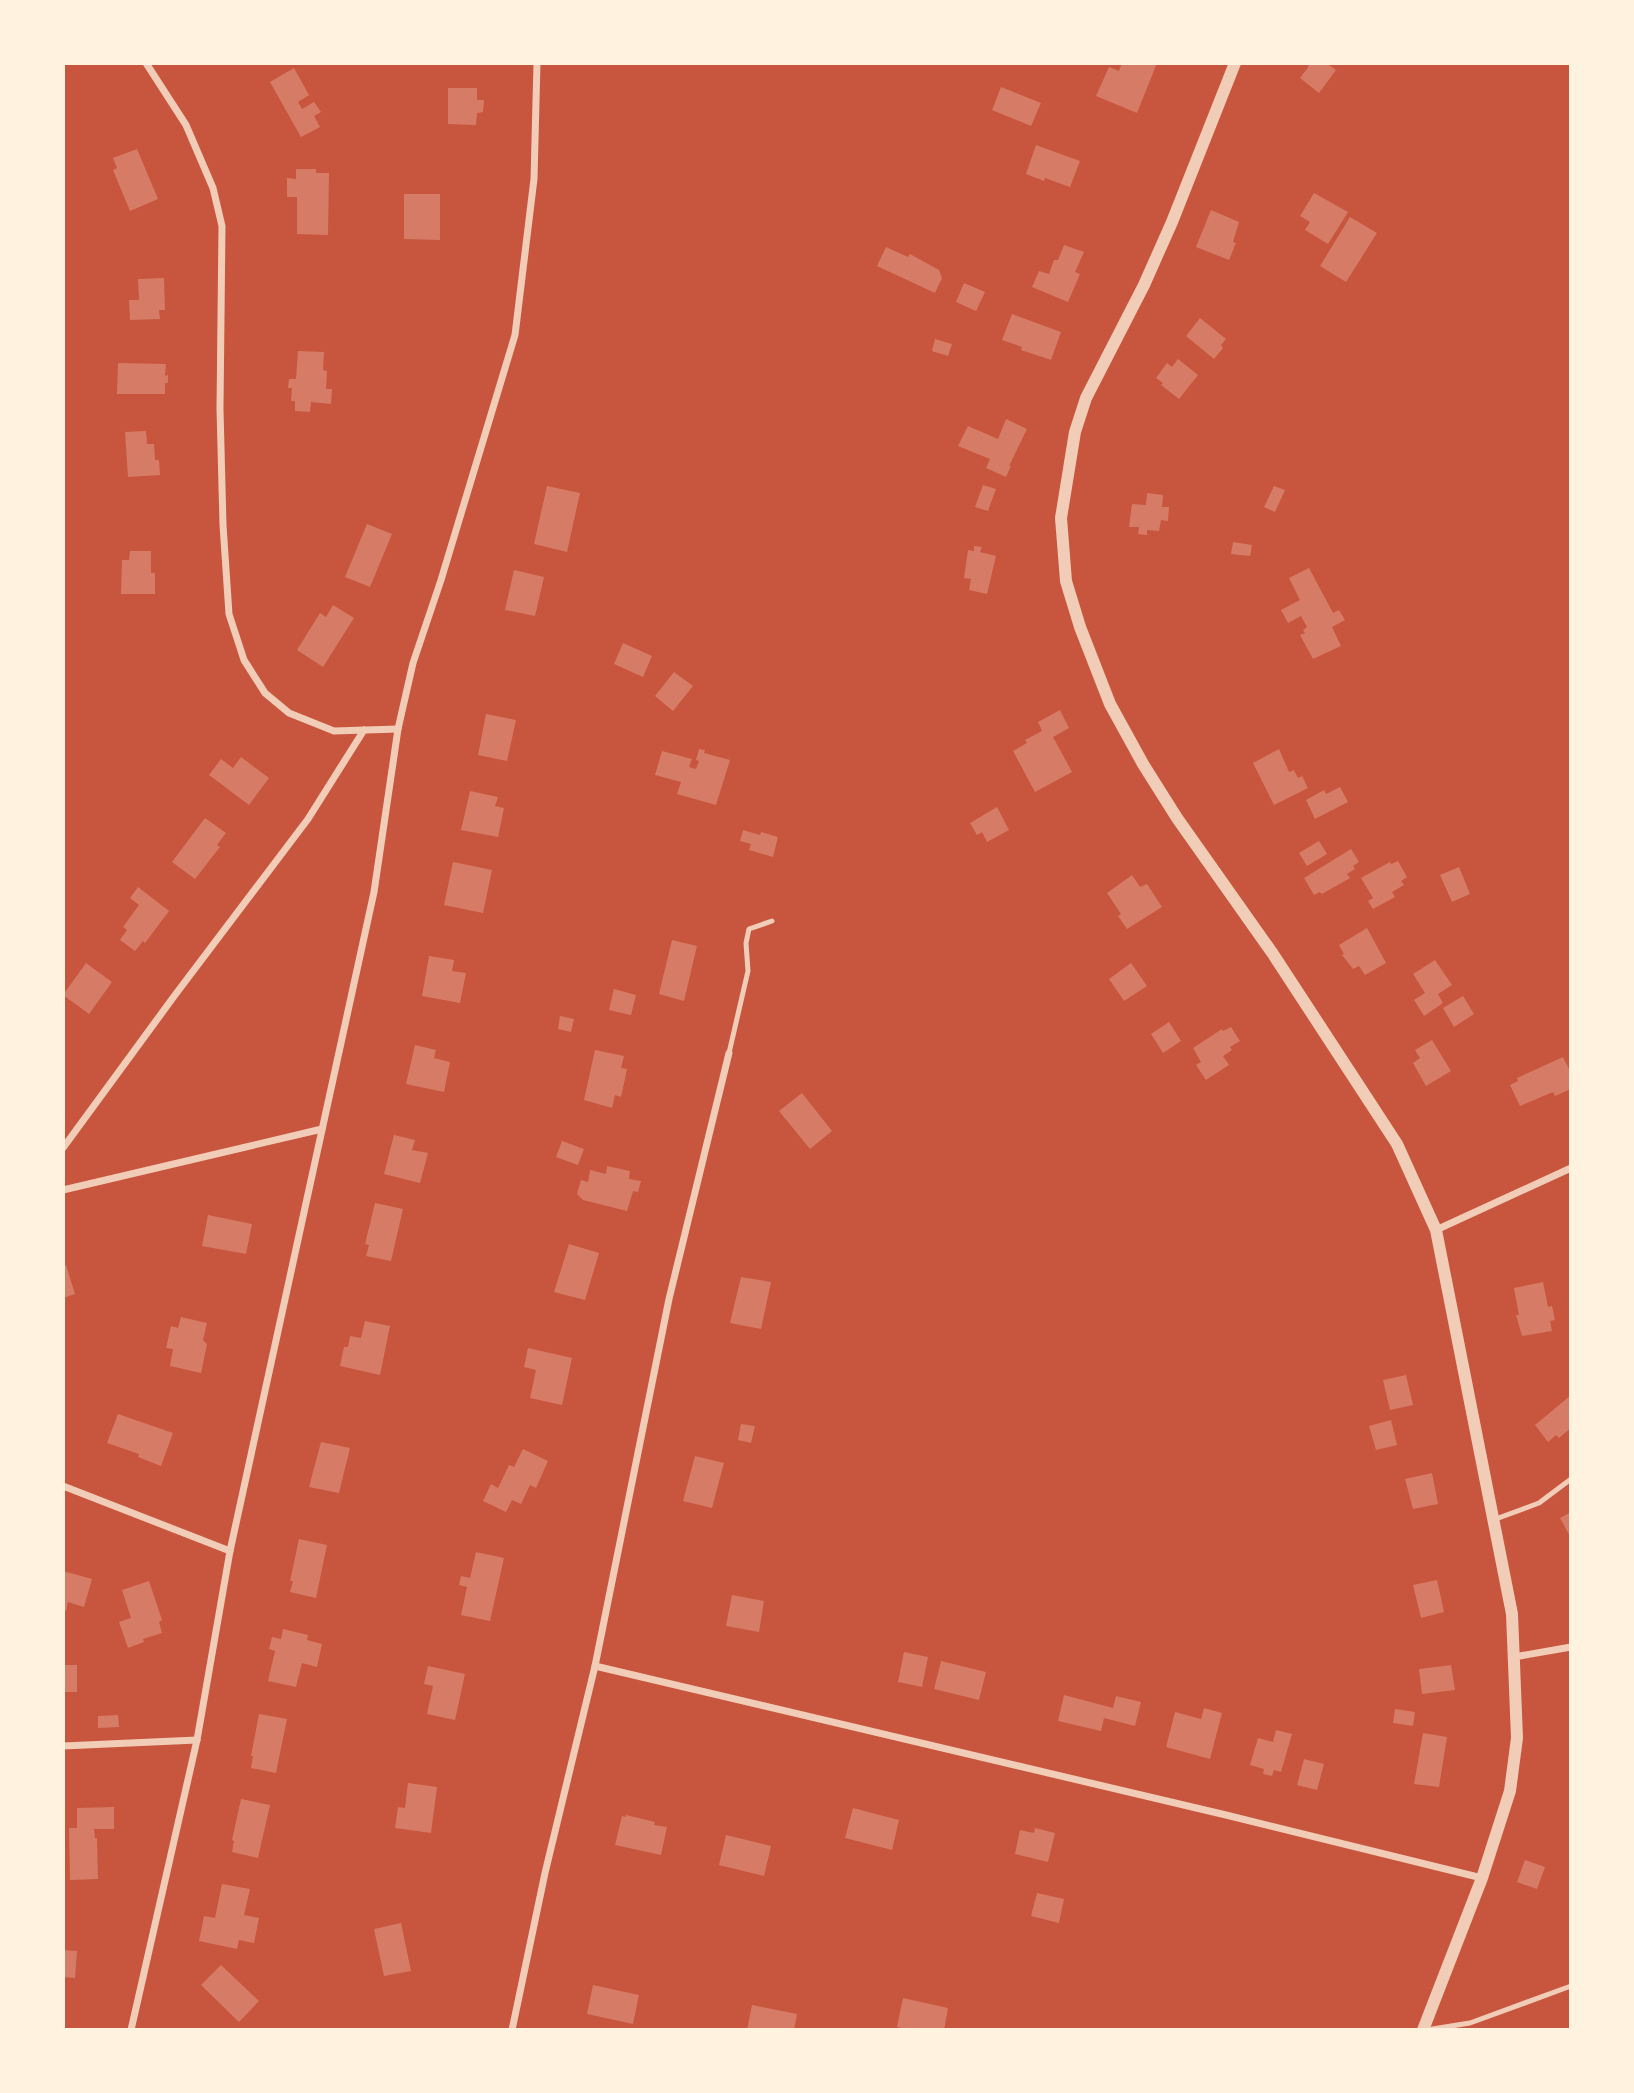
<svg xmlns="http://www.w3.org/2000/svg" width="1634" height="2093" font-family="'Open Sans',sans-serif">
<rect width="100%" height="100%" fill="#c8553d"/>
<g fill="#d67c66">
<polygon points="1122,63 1157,63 1137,113 1096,96 1109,67 1119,71"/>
<polygon points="1305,63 1326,63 1336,70 1319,93 1300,78 1309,66"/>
<polygon points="294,68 309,95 298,102 302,109 314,102 321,112 314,116 320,127 301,137 270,82"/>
<polygon points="1001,87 1041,103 1031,126 992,110"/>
<polygon points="448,88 477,88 477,100 484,100 483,112 477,113 476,125 448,124"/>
<polygon points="1036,145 1080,161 1070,187 1045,178 1044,181 1026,174"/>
<polygon points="137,149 158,199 130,211 113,170 117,168 113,158"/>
<polygon points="296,169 316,169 316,173 329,173 328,235 297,234 297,197 287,197 287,178 296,179"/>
<polygon points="1314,193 1348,212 1328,244 1305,230 1310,222 1300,216"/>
<polygon points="404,194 440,194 440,240 404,239"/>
<polygon points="1211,210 1239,222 1233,242 1236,243 1229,260 1196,247"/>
<polygon points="1350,217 1377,233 1346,282 1320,266"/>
<polygon points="1064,245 1084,252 1075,272 1080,274 1068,302 1032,287 1039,271 1049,274 1054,260 1058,260"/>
<polygon points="886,247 908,257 910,254 939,270 942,278 935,293 877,266"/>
<polygon points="164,278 165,310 159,310 160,319 130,320 129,300 139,300 138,279"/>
<polygon points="964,283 985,292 976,311 956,302"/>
<polygon points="1012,314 1061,332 1051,360 1021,350 1022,347 1002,340"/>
<polygon points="1200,318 1226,339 1221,345 1223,348 1214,359 1186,336"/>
<polygon points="935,339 952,344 948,356 932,351"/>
<polygon points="298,351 324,352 323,370 327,371 326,389 332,389 331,404 311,402 310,412 295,411 295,401 291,401 292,388 288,388 289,379 296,379"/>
<polygon points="1178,359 1198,375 1179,399 1161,385 1163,383 1156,378 1167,363 1172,367"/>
<polygon points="118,363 166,364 165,376 168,375 168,383 165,383 165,394 117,394"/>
<polygon points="1006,419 1027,429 1009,466 1011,466 1006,477 986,468 990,459 958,446 968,426 998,439"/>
<polygon points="146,431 147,444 154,444 155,460 159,460 160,475 128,477 125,432"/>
<polygon points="983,485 996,489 988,511 975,507"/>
<polygon points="547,486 580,493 567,552 534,544"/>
<polygon points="1274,486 1285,490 1275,512 1264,507"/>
<polygon points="1147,493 1163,495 1162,507 1169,507 1168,521 1161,520 1159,531 1147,530 1147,535 1138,534 1139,527 1129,527 1132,504 1146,505"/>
<polygon points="367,524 392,534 370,587 345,577"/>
<polygon points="1233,542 1252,545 1250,556 1231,554"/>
<polygon points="974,546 982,547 980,552 996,556 987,594 969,590 971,579 964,578 968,550 974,551"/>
<polygon points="130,551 151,551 151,573 155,573 155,594 121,594 122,560 129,560"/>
<polygon points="1309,568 1333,613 1339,610 1345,620 1332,627 1341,646 1313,659 1300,635 1305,633 1303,630 1307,627 1301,616 1288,623 1281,610 1300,600 1289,578"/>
<polygon points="514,570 544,577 535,616 505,610"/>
<polygon points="333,605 354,618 323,667 297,650 320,613 326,617"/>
<polygon points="623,643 652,656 643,677 614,664"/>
<polygon points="674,672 693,686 673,711 655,696"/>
<polygon points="1060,710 1069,728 1053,737 1072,772 1035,792 1013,751 1027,743 1025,740 1042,731 1038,722"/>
<polygon points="486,714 516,720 507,761 478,755"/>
<polygon points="699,749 705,750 704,753 730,760 716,805 677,794 681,782 655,775 662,751 692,759 689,767 696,769 699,761 696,760"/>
<polygon points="1279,749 1289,772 1294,770 1298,778 1302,776 1308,788 1274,805 1253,763"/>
<polygon points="241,757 269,778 249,805 209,775 221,759 233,768"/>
<polygon points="1340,787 1348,802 1315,819 1306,800 1324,790 1326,794"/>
<polygon points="470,791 498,797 495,806 504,808 498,837 461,830"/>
<polygon points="997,807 1009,830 987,842 982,832 977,835 970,823"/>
<polygon points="205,818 226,833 217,845 220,847 195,879 172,862"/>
<polygon points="743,830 760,835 761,832 778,837 773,857 749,850 751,844 740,841"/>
<polygon points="1319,841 1327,854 1307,866 1299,853"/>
<polygon points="1351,849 1359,862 1353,866 1355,869 1347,874 1350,878 1322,894 1320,892 1314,895 1304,878"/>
<polygon points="1398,861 1407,877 1401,881 1404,885 1392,892 1395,897 1373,909 1368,901 1373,898 1361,878 1390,862 1391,864"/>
<polygon points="453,862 492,870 483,913 444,905"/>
<polygon points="1459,867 1470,894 1452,902 1440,875"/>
<polygon points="1132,875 1140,887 1147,884 1162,907 1127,929 1118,916 1121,914 1107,893"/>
<polygon points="138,887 169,911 145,943 143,941 135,951 120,940 127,930 123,927 139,905 130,898"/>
<polygon points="1367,928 1386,963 1365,975 1359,966 1353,969 1342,955 1344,954 1339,945"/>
<polygon points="672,940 697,946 684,1001 659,994"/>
<polygon points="429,956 454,960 452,971 466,973 460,1003 422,996"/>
<polygon points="1435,960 1452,985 1438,994 1443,1003 1424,1016 1414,1000 1425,993 1413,974"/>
<polygon points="86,963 112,982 89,1014 63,995"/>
<polygon points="1131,963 1147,986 1124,1001 1109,979"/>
<polygon points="614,989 636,995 631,1015 609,1010"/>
<polygon points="1463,996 1474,1014 1454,1027 1443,1008"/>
<polygon points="560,1016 574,1019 571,1032 558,1029"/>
<polygon points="1169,1022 1181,1041 1163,1053 1151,1034"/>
<polygon points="1231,1027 1240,1041 1230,1047 1232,1050 1223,1056 1229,1065 1206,1080 1196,1065 1201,1062 1193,1048 1222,1029 1223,1031"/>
<polygon points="1432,1040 1451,1071 1426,1086 1413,1063 1420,1058 1415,1050"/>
<polygon points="415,1045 436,1050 434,1058 450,1062 444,1092 406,1084"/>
<polygon points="595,1050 624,1056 621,1068 627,1069 621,1097 615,1095 612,1108 584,1100"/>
<polygon points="1563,1057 1571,1073 1571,1089 1555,1096 1553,1092 1520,1106 1510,1085 1518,1081 1517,1078"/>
<polygon points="802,1093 832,1131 810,1149 779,1111"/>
<polygon points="394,1135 415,1140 412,1150 428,1153 420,1183 384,1174"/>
<polygon points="562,1141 584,1149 578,1165 556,1157"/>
<polygon points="607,1166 630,1171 629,1179 641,1181 638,1192 633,1191 627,1211 583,1200 577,1194 581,1180 588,1182 590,1170 606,1174"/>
<polygon points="375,1203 403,1209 391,1261 366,1256 369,1245 365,1244"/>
<polygon points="208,1215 252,1224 246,1254 202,1246"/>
<polygon points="569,1244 599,1253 585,1300 554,1292"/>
<polygon points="66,1265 75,1294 63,1298 63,1266"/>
<polygon points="741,1277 771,1282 761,1329 730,1323"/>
<polygon points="1543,1282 1548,1307 1552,1306 1555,1320 1550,1321 1552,1331 1522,1336 1516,1315 1519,1315 1514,1288"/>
<polygon points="181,1317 207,1323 203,1340 207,1344 201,1373 170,1366 173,1349 166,1348 171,1326 178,1328"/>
<polygon points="365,1321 390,1326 380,1375 340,1366 344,1347 348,1347 350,1336 361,1338"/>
<polygon points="528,1348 572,1358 562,1405 530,1398 536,1370 524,1367"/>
<polygon points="1406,1375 1413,1405 1390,1410 1383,1380"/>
<polygon points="1571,1395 1571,1428 1559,1438 1556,1435 1548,1442 1535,1425"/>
<polygon points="118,1414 173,1433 161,1466 138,1457 139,1454 107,1443"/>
<polygon points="1391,1420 1397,1445 1376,1450 1369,1426"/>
<polygon points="741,1424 755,1426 751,1443 738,1440"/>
<polygon points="321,1442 350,1448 339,1493 309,1487"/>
<polygon points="523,1449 548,1461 536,1488 530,1485 521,1504 512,1500 506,1512 483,1501 491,1484 498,1488 509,1465 514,1467"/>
<polygon points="695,1456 724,1463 712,1508 683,1501"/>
<polygon points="1432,1473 1438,1504 1413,1509 1405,1479"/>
<polygon points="1571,1512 1571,1538 1560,1518"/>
<polygon points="299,1539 327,1545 316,1598 290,1592 293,1581 290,1581"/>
<polygon points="476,1552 504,1558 490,1621 461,1615 467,1587 459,1585 461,1576 470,1578"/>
<polygon points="63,1571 92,1579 84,1607 68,1602 66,1611 63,1610"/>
<polygon points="1437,1580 1444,1612 1421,1618 1413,1585"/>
<polygon points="149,1581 162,1620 159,1622 162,1633 143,1639 144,1642 128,1648 119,1622 131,1618 122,1590"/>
<polygon points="732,1595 764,1601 759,1632 726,1626"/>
<polygon points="283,1629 308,1635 307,1640 322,1644 317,1667 302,1663 296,1687 268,1681 275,1651 269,1649 272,1637 281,1639"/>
<polygon points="904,1652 928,1657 922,1687 898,1682"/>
<polygon points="941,1661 986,1672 979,1700 934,1689"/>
<rect x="63" y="1665" width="14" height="27"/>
<polygon points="1451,1665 1455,1690 1422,1694 1419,1669"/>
<polygon points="428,1666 465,1674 455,1720 427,1714 433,1686 424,1684"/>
<polygon points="1064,1695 1113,1708 1116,1696 1141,1702 1135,1726 1104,1718 1101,1731 1058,1721"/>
<polygon points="1204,1708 1222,1713 1210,1759 1166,1747 1175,1712 1201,1719"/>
<polygon points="1395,1709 1415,1712 1413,1726 1393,1723"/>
<polygon points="259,1714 287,1719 276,1773 251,1768 253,1756 251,1756"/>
<polygon points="118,1715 119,1727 98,1728 98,1716"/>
<polygon points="1276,1730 1292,1734 1281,1772 1274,1770 1272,1776 1263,1774 1264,1769 1250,1765 1258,1738 1273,1742"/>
<polygon points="1423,1733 1447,1737 1439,1787 1414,1784"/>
<polygon points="1304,1759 1324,1764 1317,1790 1297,1785"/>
<polygon points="408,1783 437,1787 431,1833 395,1828 398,1807 405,1808"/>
<polygon points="241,1799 270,1805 258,1858 232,1852 234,1841 232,1840"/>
<polygon points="114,1807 114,1829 94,1829 95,1838 97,1838 98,1879 70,1880 69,1828 77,1828 77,1808"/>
<polygon points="853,1808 899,1820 892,1850 845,1838"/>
<polygon points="626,1815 655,1822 654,1825 667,1827 661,1855 615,1845 622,1816 626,1817"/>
<polygon points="1035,1828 1055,1833 1048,1862 1015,1854 1020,1830 1034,1833"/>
<polygon points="726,1835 771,1846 764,1876 719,1865"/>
<polygon points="1525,1860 1545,1867 1537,1889 1517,1882"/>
<polygon points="222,1884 250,1889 244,1915 259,1918 254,1943 239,1940 237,1949 199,1941 204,1916 215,1918"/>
<polygon points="1037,1893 1064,1899 1059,1923 1031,1916"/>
<polygon points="401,1923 411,1971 384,1976 374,1929"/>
<polygon points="63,1950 77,1951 75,1978 63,1977"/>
<polygon points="221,1965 259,2001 239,2022 201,1985"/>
<polygon points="593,1985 639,1995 633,2024 587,2014"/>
<polygon points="903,1998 948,2008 944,2030 911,2030 897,2027"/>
<polygon points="752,2005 797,2014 794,2030 747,2030"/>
</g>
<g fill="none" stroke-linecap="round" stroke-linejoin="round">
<g stroke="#f1ccb7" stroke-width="5">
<polyline points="729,1053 748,971 746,943 749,929 772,921"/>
<polyline points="1493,1520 1539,1503 1571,1479"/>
<polyline points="1426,2030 1470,2023 1571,1986"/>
</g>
<g stroke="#f1ccb7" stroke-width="7">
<polyline points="146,63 186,125 213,188 222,226 220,409 223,525 229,614 244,660 265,693 289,713 334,731 398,729"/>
<polyline points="63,1148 175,995 308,819 364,730"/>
<polyline points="63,1190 322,1129"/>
<polyline points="1436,1230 1571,1168"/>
<polyline points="63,1486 230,1551"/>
<polyline points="1514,1657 1571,1647"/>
<polyline points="595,1666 1226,1815 1482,1878"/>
<polyline points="63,1746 197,1740"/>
<polyline points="131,2030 197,1740 230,1551 374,892 398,729 413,663 441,580 515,335 534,179 537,63"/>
<polyline points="512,2030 545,1873 595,1666 669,1299 729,1053"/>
</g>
<polyline stroke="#f1ccb7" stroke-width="12" points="1235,63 1172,222 1144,285 1086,398 1075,432 1061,518 1066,581 1080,627 1110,704 1143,764 1177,818 1273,954 1397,1144 1436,1230 1512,1614 1517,1738 1510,1791 1482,1878 1423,2030"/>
</g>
<rect width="1634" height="2093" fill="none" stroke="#fff3e0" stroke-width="130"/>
</svg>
